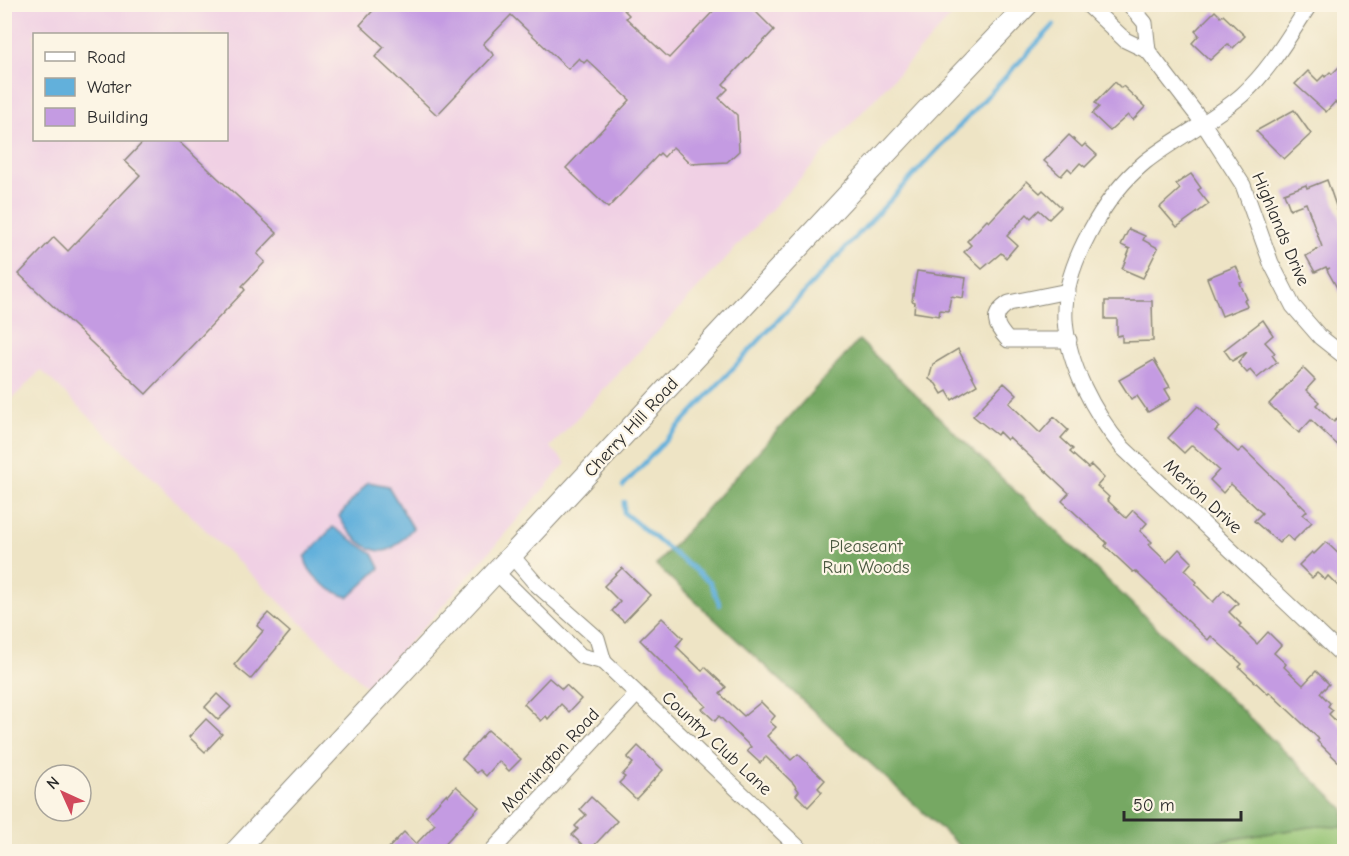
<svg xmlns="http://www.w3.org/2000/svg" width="1349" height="856" font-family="'Comic Neue',sans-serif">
<rect width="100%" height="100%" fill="#fcf5e5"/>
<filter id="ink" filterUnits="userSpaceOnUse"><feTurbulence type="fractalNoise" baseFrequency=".0167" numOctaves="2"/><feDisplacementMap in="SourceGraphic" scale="12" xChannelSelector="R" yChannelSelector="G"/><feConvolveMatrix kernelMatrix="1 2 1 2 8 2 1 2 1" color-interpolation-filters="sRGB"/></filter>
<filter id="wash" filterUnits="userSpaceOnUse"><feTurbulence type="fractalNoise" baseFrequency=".008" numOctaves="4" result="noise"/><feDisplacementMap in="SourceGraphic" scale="24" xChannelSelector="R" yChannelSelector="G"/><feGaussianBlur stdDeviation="1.35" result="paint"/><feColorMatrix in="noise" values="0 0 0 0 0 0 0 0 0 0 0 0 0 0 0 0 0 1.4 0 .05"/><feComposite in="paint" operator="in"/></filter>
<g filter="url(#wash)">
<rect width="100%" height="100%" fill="#eee4c5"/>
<path fill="#f0d0e4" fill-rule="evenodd" d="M5 5H962L550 447 566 463 434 616 367 687 41 370 5 406ZM34 34H226V140H34Z"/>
<polygon fill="#93c271" stroke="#5f764e" stroke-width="1.5" points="1316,826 1344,827 1344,851 1153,852"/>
<polygon fill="#76a863" stroke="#506a47" stroke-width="1.5" points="859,340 1344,809 1344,827 1316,826 1153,851 965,851 656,565"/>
<g fill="#62b0db" stroke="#466e83" stroke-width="1.5">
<path d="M368 482 388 486 413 528C406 535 398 547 388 550 368 556 346 531 339 516Z"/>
<path d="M333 527 373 554 380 568 349 597C331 593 307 575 305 557Z"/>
</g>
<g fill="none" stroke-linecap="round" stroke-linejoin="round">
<g stroke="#62b0db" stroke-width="4.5">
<polyline points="623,486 1054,25"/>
<polyline points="624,502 624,513 710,582 720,605"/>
</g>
</g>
<g id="blocks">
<g fill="#c49be2">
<polygon points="379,4 630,4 624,10 629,15 626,18 669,58 720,4 748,4 774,30 723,84 728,89 719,98 737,115 739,151 727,162 691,164 673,147 664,157 660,153 608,208 566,168 630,100 587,60 584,63 579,58 568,69 511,15 483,44 494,55 437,115 375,57 384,47 360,25"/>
<polygon points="1215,11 1221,17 1223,15 1245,36 1233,48 1228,44 1210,60 1192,43 1199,35 1195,31"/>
<polygon points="1344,62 1344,96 1337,104 1335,102 1326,112 1295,84 1308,71 1318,81 1324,75 1325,77 1330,72 1332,74"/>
<polygon points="1115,82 1121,88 1123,86 1145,107 1133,120 1128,115 1110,131 1092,114 1099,107 1095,103"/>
<polygon points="1294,110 1311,134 1284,159 1256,131"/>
<polygon points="1069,135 1082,147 1085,144 1097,155 1085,167 1080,163 1072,172 1068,168 1061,176 1044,161"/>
<polygon points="145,140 177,140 277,233 257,254 265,262 242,286 245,290 146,394 19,274 54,237 68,251 140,175 125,161"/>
<polygon points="1191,174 1201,188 1198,190 1209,204 1177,227 1160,207 1180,189 1176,184"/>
<polygon points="1327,180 1344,229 1344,300 1327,270 1330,268 1327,269 1326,267 1315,272 1306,256 1322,247 1306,203 1290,209 1284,193 1306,185 1307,188"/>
<polygon points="1027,181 1040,193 1043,190 1061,207 1049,219 1039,210 1031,218 1027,214 1007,236 1017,245 1006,258 1001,253 982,269 964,252 971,245 967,241 987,220 989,222"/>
<polygon points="1129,229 1145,236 1143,240 1158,248 1143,278 1122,269 1130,249 1121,245"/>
<polygon points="1236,266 1243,282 1240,283 1247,299 1244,300 1247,306 1222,316 1207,278"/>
<polygon points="917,271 966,278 963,298 951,296 948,311 940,310 939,316 914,312 915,302 912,301"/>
<polygon points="1105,301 1152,301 1153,341 1122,342 1122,335 1117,336 1117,319 1105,319"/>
<polygon points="1263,320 1273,335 1265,342 1275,353 1272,355 1277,362 1257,378 1250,370 1247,373 1238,363 1247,352 1232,361 1224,350"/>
<polygon points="958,349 977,385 952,400 947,391 942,394 936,384 929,379 933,364"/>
<polygon points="1154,360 1170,387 1165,389 1171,399 1148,412 1137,396 1131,399 1119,380"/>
<polygon points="1303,368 1315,380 1306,390 1319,402 1316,405 1334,422 1344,410 1344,451 1311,420 1299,433 1269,404"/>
<polygon points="1004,383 1017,395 1009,403 1040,433 1054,417 1068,430 1061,438 1073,449 1070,452 1088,468 1091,465 1104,478 1097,486 1109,497 1107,500 1126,518 1133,510 1147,523 1140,531 1152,542 1149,545 1167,562 1179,549 1192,562 1185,570 1197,582 1195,584 1213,602 1224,590 1238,603 1229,612 1241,624 1239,626 1257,644 1268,632 1281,645 1274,653 1286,664 1284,667 1303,685 1316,671 1329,684 1320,693 1330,703 1328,706 1333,710 1329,714 1344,729 1344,767 1317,741 1319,739 1269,692 1268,694 1239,667 1242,664 1211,636 1208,640 1135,571 1133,572 1105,546 1107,543 1062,501 1069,493 1009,437 1007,440 999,432 997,435 973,416"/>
<polygon points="1198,406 1219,427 1215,431 1238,452 1243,448 1307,511 1303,515 1312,522 1293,541 1287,535 1279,543 1254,521 1262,513 1231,484 1223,493 1210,480 1219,470 1192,445 1184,453 1168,438"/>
<polygon points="1326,542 1344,559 1344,592 1328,576 1325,580 1317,573 1312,578 1299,565 1312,552 1314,554"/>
<polygon points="622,568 650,595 624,622 612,611 620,602 604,586"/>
<polygon points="268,613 290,632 251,679 234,665 263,631 257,626"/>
<polygon points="662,618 683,638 676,646 702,671 705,667 726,687 720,694 744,716 761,702 775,716 770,722 776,727 767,736 791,760 798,754 825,780 818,788 822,792 808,807 796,795 799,791 793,783 766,757 760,763 747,751 751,747 719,716 715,721 702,709 706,706 640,640"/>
<polygon points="549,678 562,689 566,685 581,699 569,712 561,704 548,719 546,716 541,721 524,704"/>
<polygon points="217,694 231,707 218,720 205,707"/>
<polygon points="206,719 222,734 205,752 189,737"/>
<polygon points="488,730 521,759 509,771 499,761 486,776 480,770 477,773 462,759"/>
<polygon points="638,746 663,770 636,799 619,783 625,777 622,775 633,763 627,758"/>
<polygon points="456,786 479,807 437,852 385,852 404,832 416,844 435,824 426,816 446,794 448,796"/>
<polygon points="591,797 617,821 589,851 572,835 578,829 575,826 586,815 580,809"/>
</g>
</g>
</g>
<g filter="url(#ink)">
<use href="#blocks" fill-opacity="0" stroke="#8c8878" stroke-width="1.5"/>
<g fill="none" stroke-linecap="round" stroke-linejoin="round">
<defs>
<g id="street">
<polyline points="1087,4 1125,40 1148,51 1203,123 1243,185 1271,263 1293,306 1320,337 1344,356"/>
<polyline points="1129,4 1145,23 1148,51"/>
<path d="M1310 4C1289 36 1270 70 1242 95 1212 121 1175 138 1145 162 1105 195 1062 267 1065 320 1068 365 1094 413 1122 447L1344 657"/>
<path d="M1068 291 1009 303C990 315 995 326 1008 340H1069"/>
<polyline points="512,556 536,584 597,638 604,662"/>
<polyline points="496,572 581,656 604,662 803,852"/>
<polyline points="491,852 637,694"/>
</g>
<polyline id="secondary" points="235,852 923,114 1028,4"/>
</defs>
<use href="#street" stroke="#8c8878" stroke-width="17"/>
<use href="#secondary" stroke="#8c8878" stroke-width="23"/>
<use href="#street" stroke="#fff" stroke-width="15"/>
<use href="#secondary" stroke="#fff" stroke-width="21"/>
</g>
</g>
<g text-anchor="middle" stroke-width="4.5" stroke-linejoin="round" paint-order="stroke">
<g font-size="18" fill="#2b2b2b" stroke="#fcf5e5">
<text transform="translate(1281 229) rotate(67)" y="6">Highlands Drive</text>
<text transform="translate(631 427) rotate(-47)" y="6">Cherry Hill Road</text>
<text transform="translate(1203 496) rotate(43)" y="6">Merion Drive</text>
<text transform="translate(717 743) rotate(43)" y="6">Country Club Lane</text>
<text transform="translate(550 760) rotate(-47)" y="6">Mornington Road</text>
</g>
<g font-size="18" fill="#4a5840" stroke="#fcf5e5">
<text x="866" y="552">Pleaseant<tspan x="866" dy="21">Run Woods</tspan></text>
</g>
</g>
<rect width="1349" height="856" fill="none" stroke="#fcf5e5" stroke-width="24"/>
<rect x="33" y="33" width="195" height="108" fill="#fcf5e5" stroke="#a8a49b" stroke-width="1.5"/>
<rect x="45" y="52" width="30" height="9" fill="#ffffff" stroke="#a8a49b" stroke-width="1.5"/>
<text x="87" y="63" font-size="18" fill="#2b2b2b">Road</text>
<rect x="45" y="78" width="30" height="18" fill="#62b0db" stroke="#a8a49b" stroke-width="1.5"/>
<text x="87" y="93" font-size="18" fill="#2b2b2b">Water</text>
<rect x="45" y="108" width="30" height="18" fill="#c49be2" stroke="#a8a49b" stroke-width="1.5"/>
<text x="87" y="123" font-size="18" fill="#2b2b2b">Building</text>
<g transform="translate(63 793) rotate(315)"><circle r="28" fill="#fcf5e5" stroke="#a8a49b" stroke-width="1.5"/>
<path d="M0-4.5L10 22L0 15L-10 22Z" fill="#d1495b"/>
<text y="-9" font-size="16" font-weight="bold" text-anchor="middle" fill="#2b2b2b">N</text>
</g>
<path d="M1124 811v9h117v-9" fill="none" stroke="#2b2b2b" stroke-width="3"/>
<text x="1133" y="811" font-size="18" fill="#2b2b2b" stroke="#fcf5e5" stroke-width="4.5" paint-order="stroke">50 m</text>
</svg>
